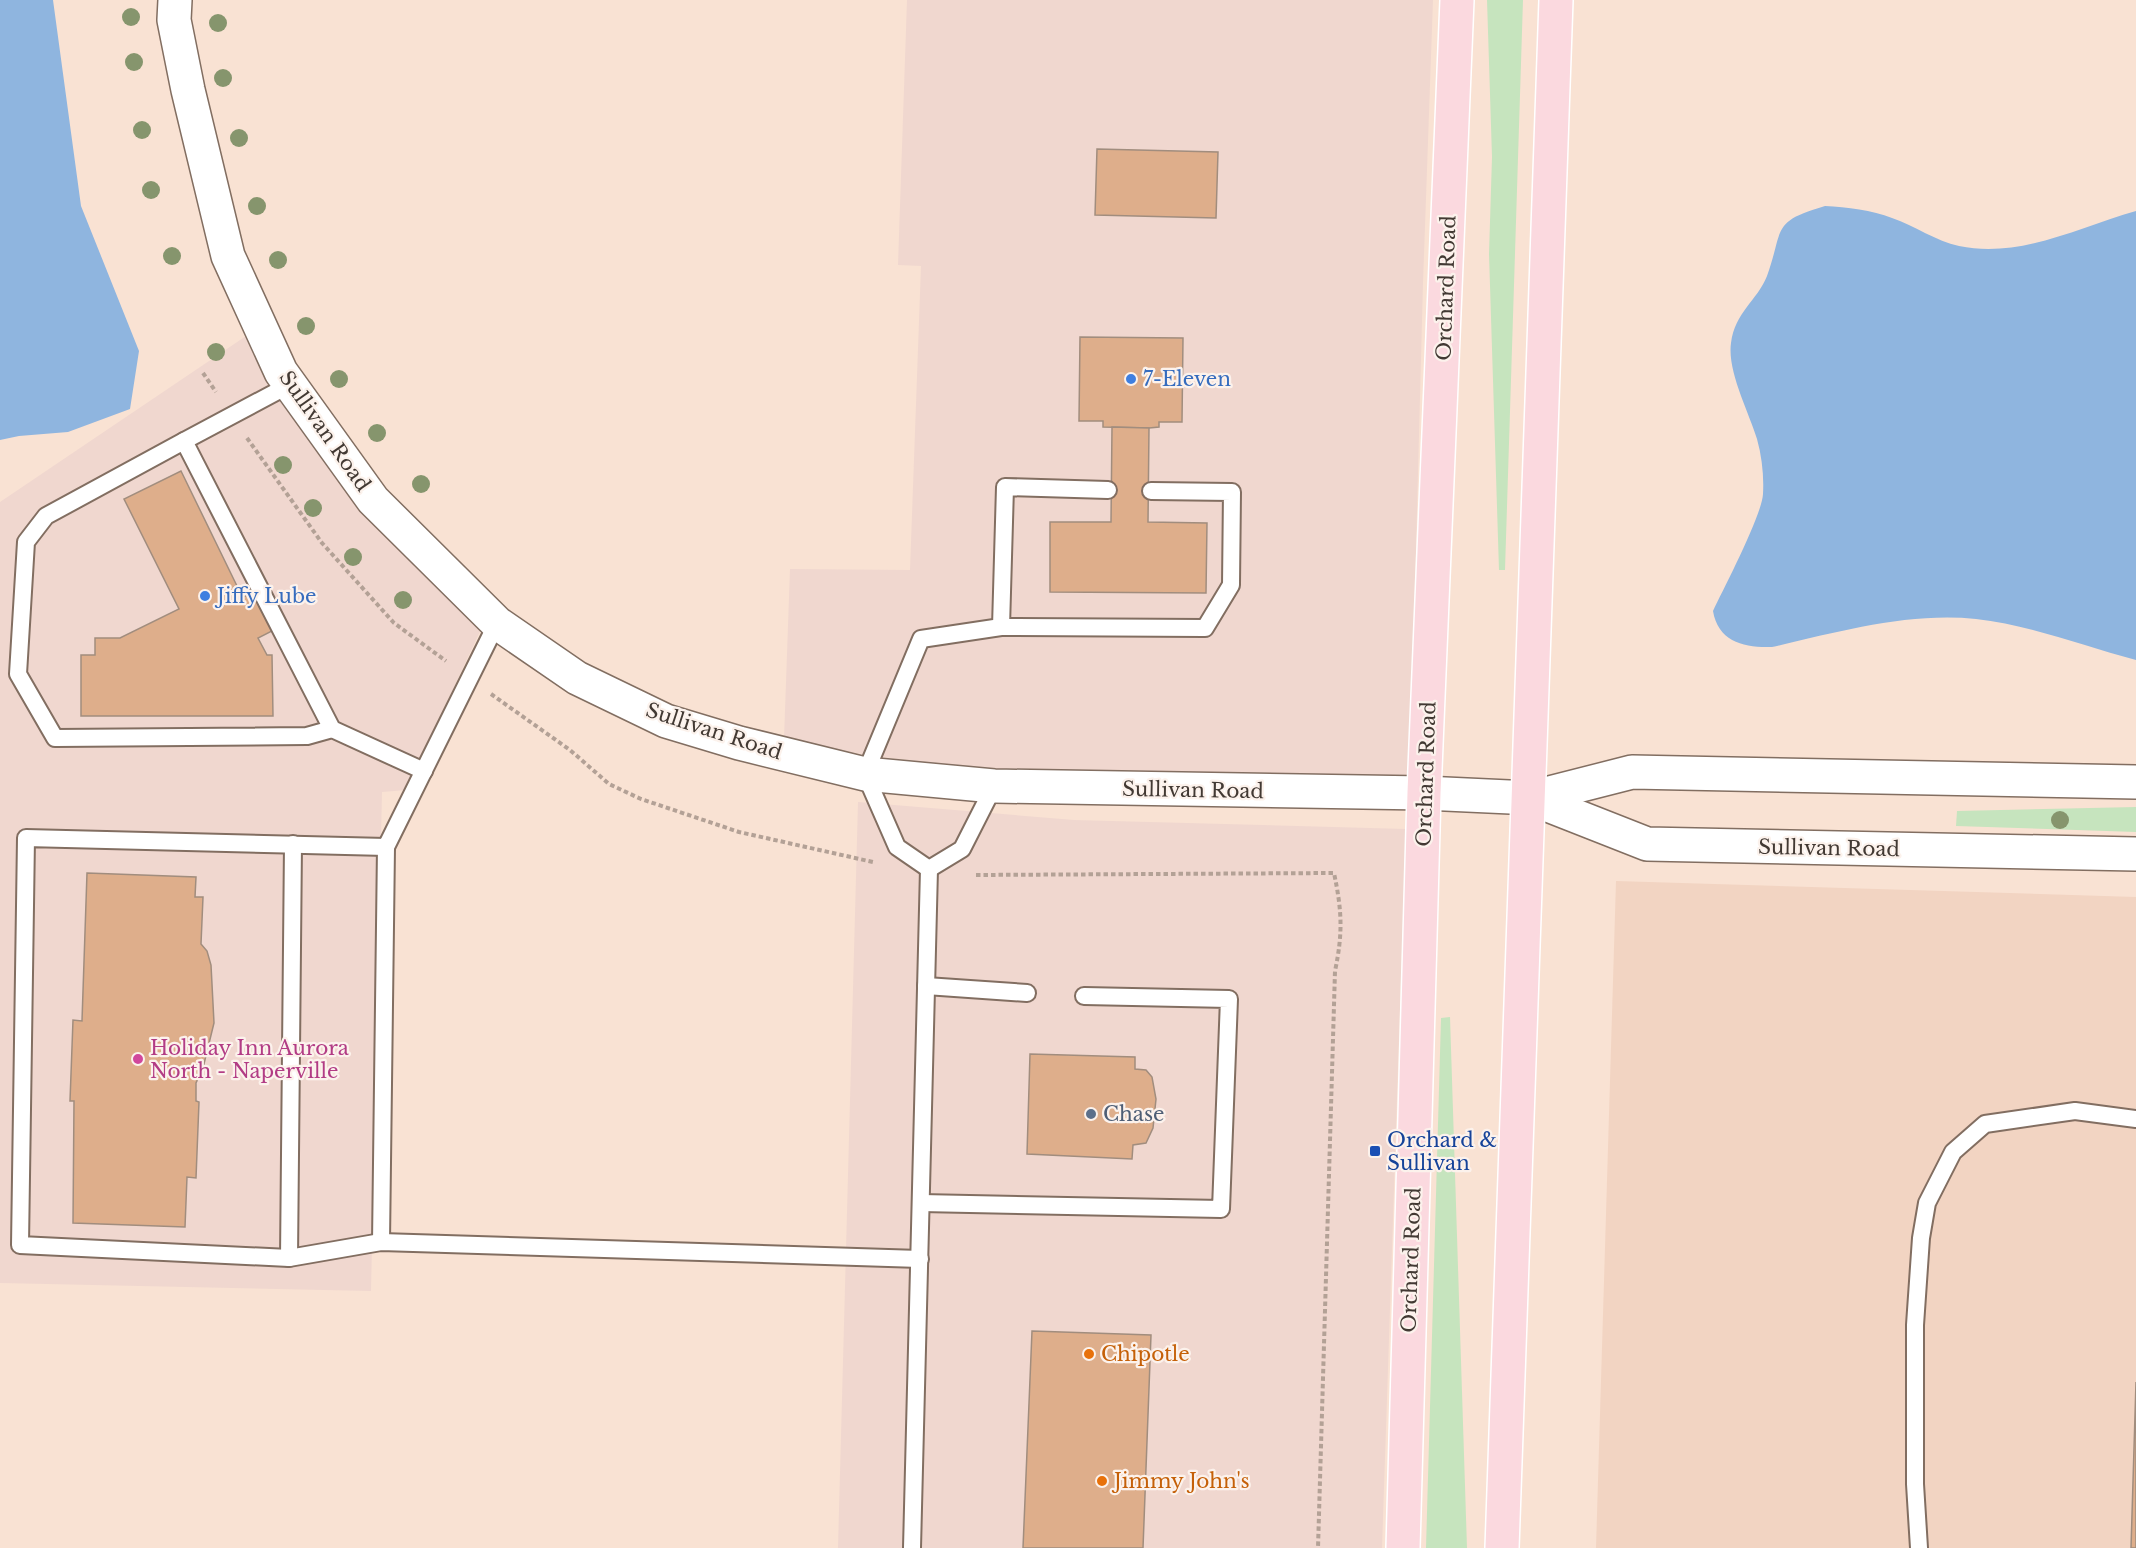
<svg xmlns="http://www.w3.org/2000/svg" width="2136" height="1548" font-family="'Libre Baskerville',serif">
<rect width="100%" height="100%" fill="#f9e2d3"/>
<g fill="#f0d7cf">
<polygon points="907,0 1433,0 1423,283 1410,777 996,770 872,756 784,739 790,569 910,570 921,266 898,265"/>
<polygon points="252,332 484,623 406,790 382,792 371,1291 0,1283 0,502"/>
<polygon points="858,802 1074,820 1406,829 1382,1548 838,1548"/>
</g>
<polygon fill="#f2d4c2" points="1616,881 2136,897 2136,1548 1596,1548"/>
<g fill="#c6e4be">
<polygon points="1487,0 1523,0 1505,570 1499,570 1489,254 1492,157"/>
<polygon points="2136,807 2136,832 1956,826 1957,811"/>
<polygon points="1450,1017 1467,1548 1426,1548 1441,1018"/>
</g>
<g fill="#8fb5df">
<polygon points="0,0 53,0 81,206 139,351 130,409 68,432 19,436 0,440"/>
<path d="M1825 206C1847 207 1872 210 1892 218 1915 226 1936 241 1959 246 2020 259 2079 227 2136 211V660C2083 646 2030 625 1976 619 1908 612 1838 632 1772 647 1745 648 1718 642 1713 611 1724 588 1762 515 1763 494 1764 476 1762 457 1757 439 1749 412 1727 371 1731 343 1735 312 1757 301 1767 276 1784 229 1770 222 1825 206Z"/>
</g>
<g fill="#deae8b" stroke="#a18d7e" stroke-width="1.5">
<polygon points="1097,149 1218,152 1216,218 1095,215"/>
<polygon points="1080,337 1183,338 1182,422 1159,422 1159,427 1149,428 1103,427 1103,421 1079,421"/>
<polygon points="1112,427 1149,428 1148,522 1207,523 1206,593 1050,592 1050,522 1111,522"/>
<polygon points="181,471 237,586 234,587 239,599 254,592 272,631 258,638 267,655 272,655 273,716 81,716 81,655 95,655 95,638 120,638 179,609 124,499"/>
<polygon points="87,873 196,877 195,897 203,897 201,944 207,951 211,965 214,1023 203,1068 196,1083 196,1101 199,1102 196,1178 187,1177 185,1227 73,1223 74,1101 70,1101 73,1020 82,1021"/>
<polygon points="1030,1054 1135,1057 1135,1069 1146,1070 1152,1077 1156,1099 1153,1128 1146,1143 1133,1145 1132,1159 1027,1154"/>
<polygon points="1032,1331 1151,1335 1143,1548 1023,1548"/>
<polygon points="2136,1382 2136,1548 2131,1548"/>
</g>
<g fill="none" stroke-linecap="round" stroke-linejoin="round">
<defs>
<g id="service">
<polyline points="184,441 291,384"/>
<polyline points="497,623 386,847 26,838 20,1245 289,1258 381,1242 920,1259"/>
<polyline points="1001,627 1205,628 1231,585 1232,492 1151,491"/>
<polyline points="332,729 184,441 46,516 26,542 18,674 55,738 307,736 332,729 424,771"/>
<polyline points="929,869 897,847 865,774 921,639 1001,627 1005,487 1108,490"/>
<polyline points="929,869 962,849 994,786"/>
<polyline points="926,986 1027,993"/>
<polyline points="921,1203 1221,1209 1229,999 1084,996"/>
<polyline points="381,1242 386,847"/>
<polyline points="289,1258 293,844"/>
<polyline points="912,1548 929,869"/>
<polyline points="1919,1548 1915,1484 1915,1325 1921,1238 1927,1203 1953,1152 1985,1124 2075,1111 2136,1119"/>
</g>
<polyline id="minor" points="175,0 174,20 188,90 228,256 281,372 373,500 497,623 577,678 666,721 739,743 865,774 994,786 1424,793 1530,798"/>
<g id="tertiary">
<polyline points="1530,798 1647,844 2136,854"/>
<polyline points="1530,798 1632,772 2136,782"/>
</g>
<g id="primary">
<polyline points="1403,1548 1424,793 1457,0"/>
<polyline points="1502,1548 1556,0"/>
</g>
</defs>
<use href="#service" stroke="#826e61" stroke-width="20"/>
<use href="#minor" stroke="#826e61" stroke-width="36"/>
<use href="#tertiary" stroke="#826e61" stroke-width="36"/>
<use href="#primary" stroke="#fff" stroke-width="36"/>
<g stroke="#b3a196" stroke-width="4" stroke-dasharray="4.5 3" stroke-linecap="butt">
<polyline points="203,373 216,392"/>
<polyline points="247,438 322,543 394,623 446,661"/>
<polyline points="491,694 570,750 609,784 641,799 739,832 873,862"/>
<path d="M976 875 1334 873C1342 911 1343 933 1335 971L1318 1548"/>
</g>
<use href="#service" stroke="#fff" stroke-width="16"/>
<use href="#minor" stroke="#fff" stroke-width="33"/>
<use href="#tertiary" stroke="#fff" stroke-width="33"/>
<use href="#primary" stroke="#fbd9df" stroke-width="33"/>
</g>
<g fill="#86956d">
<circle cx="131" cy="17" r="9"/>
<circle cx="218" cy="23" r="9"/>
<circle cx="134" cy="62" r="9"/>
<circle cx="223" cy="78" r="9"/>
<circle cx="142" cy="130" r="9"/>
<circle cx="239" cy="138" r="9"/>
<circle cx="151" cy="190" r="9"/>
<circle cx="257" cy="206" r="9"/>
<circle cx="172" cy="256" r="9"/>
<circle cx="278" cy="260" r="9"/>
<circle cx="306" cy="326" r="9"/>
<circle cx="216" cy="352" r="9"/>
<circle cx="339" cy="379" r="9"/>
<circle cx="377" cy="433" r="9"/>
<circle cx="283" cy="465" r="9"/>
<circle cx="421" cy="484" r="9"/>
<circle cx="313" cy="508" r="9"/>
<circle cx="353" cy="557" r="9"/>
<circle cx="403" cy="600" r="9"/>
<circle cx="2060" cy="820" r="9"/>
</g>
<g fill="#3f7fe0" stroke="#fcf2ec" stroke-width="2">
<circle cx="1131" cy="379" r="6"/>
<circle cx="205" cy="596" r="6"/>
</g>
<circle fill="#d1479c" stroke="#fcf2ec" stroke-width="2" cx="138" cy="1059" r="6"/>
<circle fill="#5c6f8a" stroke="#fcf2ec" stroke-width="2" cx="1091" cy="1114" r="6"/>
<rect fill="#1a4fb4" stroke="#fcf2ec" stroke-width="2" x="1369" y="1145" width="12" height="12" rx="3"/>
<g fill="#e8710a" stroke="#fcf2ec" stroke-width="2">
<circle cx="1089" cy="1354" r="6"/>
<circle cx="1102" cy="1481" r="6"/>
</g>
<g text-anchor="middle" stroke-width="4.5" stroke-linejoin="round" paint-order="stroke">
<g font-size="20" fill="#423933" stroke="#fcf2ec">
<text transform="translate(1446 288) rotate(-88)" y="7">Orchard Road</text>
<text transform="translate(325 431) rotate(55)" y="7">Sullivan Road</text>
<text transform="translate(714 731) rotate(18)" y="7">Sullivan Road</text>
<text transform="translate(1426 774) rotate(-88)" y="7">Orchard Road</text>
<text transform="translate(1193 790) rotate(1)" y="7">Sullivan Road</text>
<text transform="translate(1829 848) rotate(1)" y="7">Sullivan Road</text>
<text transform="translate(1411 1260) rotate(-88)" y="7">Orchard Road</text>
</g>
<g font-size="20" fill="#366cbe" stroke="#fcf2ec" text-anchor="start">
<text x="1143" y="386">7-Eleven</text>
<text x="217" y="603">Jiffy Lube</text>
</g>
<g font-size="20" fill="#b23c85" stroke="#fcf2ec" text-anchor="start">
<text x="150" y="1055">Holiday Inn Aurora<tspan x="150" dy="23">North - Naperville</tspan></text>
</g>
<g font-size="20" fill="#4e5e75" stroke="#fcf2ec" text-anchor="start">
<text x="1103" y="1121">Chase</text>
</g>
<g font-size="20" fill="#164399" stroke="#fcf2ec" text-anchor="start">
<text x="1387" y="1147">Orchard &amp;<tspan x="1387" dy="23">Sullivan</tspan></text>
</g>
<g font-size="20" fill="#c56008" stroke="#fcf2ec" text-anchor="start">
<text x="1101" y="1361">Chipotle</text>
<text x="1114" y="1488">Jimmy John's</text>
</g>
</g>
</svg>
